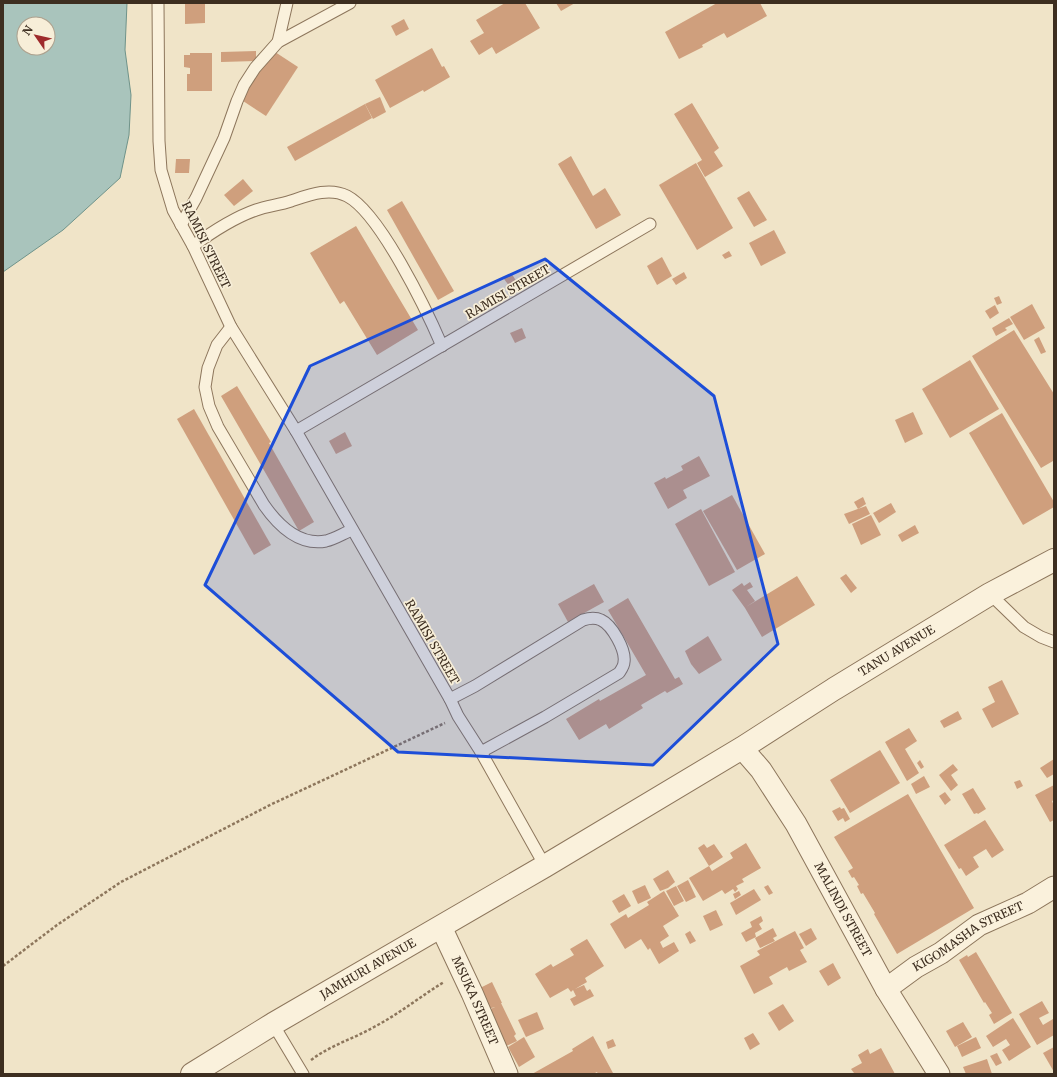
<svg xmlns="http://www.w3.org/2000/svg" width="1057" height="1077" font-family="Merriweather,serif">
<rect width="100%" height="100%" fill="#f0e4c8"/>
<path fill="#a9c4bc" stroke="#6f938a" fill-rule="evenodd" d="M3 3H127L125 50 131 95 129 135 120 178 63 230 3 272ZM24 24H48V48H24Z"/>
<g fill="#cf9f7d">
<polygon points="505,3 525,3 540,28 496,54 492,47 479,55 470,41 484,33 476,20"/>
<polygon points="556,3 575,3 561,11"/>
<polygon points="717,3 760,3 767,16 727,38 724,33 702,45 703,47 679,59 665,32"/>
<polygon points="185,4 205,4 205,23 185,24"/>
<polygon points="404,19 409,29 396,36 391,26"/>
<polygon points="432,48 442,67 444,66 450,77 424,92 423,90 390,108 375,80"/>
<polygon points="272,50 298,67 266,116 240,99"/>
<polygon points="256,51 256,61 221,62 221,52"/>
<polygon points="190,53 212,53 212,91 187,91 187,74 190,74 190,68 184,67 184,55 190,55"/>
<polygon points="380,97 386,112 373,119 365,104"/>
<polygon points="692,103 719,148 714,152 723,166 705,177 697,163 702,160 674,114"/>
<polygon points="365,104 372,118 295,161 287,147"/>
<polygon points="571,156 593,196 605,188 621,215 596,229 558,164"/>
<polygon points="176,159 190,159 189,173 175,173"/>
<polygon points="696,163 733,228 697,250 659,185"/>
<polygon points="243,179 253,191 234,206 224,195"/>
<polygon points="749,191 767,220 754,227 737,198"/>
<polygon points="402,201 454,291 438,300 387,210"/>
<polygon points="356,226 418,330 377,355 344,301 340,304 310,253"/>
<polygon points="774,230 786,253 761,266 749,243"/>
<polygon points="729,251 732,256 725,259 722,255"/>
<polygon points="662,257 672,276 657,285 647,266"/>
<polygon points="684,272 687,278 676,285 672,279"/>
<polygon points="511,273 517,282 510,287 504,279"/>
<polygon points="999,296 1002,303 997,305 994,298"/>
<polygon points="1032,304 1045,328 1024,340 1010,317"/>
<polygon points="995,305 999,313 990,319 985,311"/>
<polygon points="1009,318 1013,324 1005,328 1007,330 996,336 992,328"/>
<polygon points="522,328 526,338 515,343 510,333"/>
<polygon points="1014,330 1054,394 1054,463 1053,461 1041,468 972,356"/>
<polygon points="1039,337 1046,352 1041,354 1034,340"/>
<polygon points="970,360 999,409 950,438 922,389"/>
<polygon points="237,386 271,442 269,443 314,522 299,531 221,396"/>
<polygon points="194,409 271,545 254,555 177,419"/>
<polygon points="913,412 923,434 905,443 895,420"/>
<polygon points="1002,413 1054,502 1054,507 1023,525 969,433"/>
<polygon points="345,432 352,446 336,454 329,441"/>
<polygon points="699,456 710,476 683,490 687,498 668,509 654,483 665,477 666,479 683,470 681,466"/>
<polygon points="732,495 765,554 737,570 703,511"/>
<polygon points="863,497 866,504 858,509 854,502"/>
<polygon points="891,503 896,512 879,523 873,513"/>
<polygon points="866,506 870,514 849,524 844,514"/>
<polygon points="701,509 735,572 709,586 675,524"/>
<polygon points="871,515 881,535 861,545 852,524"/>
<polygon points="915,525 919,533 902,542 898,535"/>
<polygon points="846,574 857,588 851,593 840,578"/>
<polygon points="797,576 815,605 762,637 745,608 732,590 742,583 744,586 750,582 753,587 747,590 755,601 746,607"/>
<polygon points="594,584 604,602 568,622 558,604"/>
<polygon points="628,598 675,679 679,677 683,684 667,693 665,691 641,705 643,708 609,729 606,724 579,740 566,719 599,699 600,701 646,675 608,610"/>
<polygon points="708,636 722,660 699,674 691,664 685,651"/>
<polygon points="1002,680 1019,714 992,728 982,709 995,702 988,687"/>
<polygon points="958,711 962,719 944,728 940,721"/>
<polygon points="909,728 917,741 905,749 919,773 907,781 885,742"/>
<polygon points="880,750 900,783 850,813 830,780"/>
<polygon points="1054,759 1054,774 1047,778 1040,768"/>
<polygon points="920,760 924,767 921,769 917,763"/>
<polygon points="953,764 958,770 951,775 958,785 951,791 939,775"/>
<polygon points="924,776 930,787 916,794 911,784"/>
<polygon points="1020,780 1023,786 1017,789 1014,782"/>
<polygon points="1054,785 1054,800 1052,801 1054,806 1054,820 1050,822 1035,795"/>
<polygon points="973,788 986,809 978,814 977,813 974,814 962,794"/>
<polygon points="945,792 951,800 945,805 939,796"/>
<polygon points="908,794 974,908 897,954 874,914 875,913 863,893 861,894 857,886 859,885 854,877 852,878 848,871 853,868 834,837"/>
<polygon points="840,807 841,809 844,808 850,819 845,822 843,818 838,821 832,811"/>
<polygon points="985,820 1004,850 992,858 986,849 973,857 979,867 966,876 961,868 959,869 944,845"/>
<polygon points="746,843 761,868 742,879 744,882 736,886 738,889 735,892 733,889 725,894 722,890 703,901 689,878 709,866 712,871 733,858 730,853"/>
<polygon points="704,844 707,848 714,844 723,857 709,866 698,848"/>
<polygon points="668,870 675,882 668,888 660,891 653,879"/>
<polygon points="688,880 696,897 686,902 677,886"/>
<polygon points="645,885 651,898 638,904 632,891"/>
<polygon points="768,885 773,893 769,895 764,887"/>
<polygon points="676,886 684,901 674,906 666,891"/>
<polygon points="754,889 761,900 736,915 730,903"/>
<polygon points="664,891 679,916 663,926 669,936 660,942 663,948 674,942 679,951 659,964 650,948 648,950 641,939 625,949 610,924 626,914 628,918 649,905 647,902"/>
<polygon points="739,891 741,895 735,899 733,894"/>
<polygon points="624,894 631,906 619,913 612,901"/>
<polygon points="716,910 723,925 710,931 703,916"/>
<polygon points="761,916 763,921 759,924 762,929 755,933 756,937 746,942 741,933 752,927 750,922"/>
<polygon points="773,928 777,936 773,938 775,941 760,948 755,938"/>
<polygon points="811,928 817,939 806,946 799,934"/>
<polygon points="690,931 696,941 690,944 685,934"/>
<polygon points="795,931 804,948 800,950 807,962 789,971 787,967 769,977 773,984 754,994 740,966 760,955 757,951"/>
<polygon points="587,939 604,966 585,978 587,982 575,989 584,985 587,991 590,989 594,996 574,1006 570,999 576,996 573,990 571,992 568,988 550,998 535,974 551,964 553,967 574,955 570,949"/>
<polygon points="976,952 1012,1013 994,1024 989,1015 992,1013 985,1002 984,1003 959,960 967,955 968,957"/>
<polygon points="833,963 841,978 828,986 819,971"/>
<polygon points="492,982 502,1003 501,1003 516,1034 514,1036 517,1041 504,1047 486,1011 495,1007 488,1009 478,989"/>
<polygon points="1042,1001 1049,1013 1039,1018 1043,1025 1053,1019 1054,1035 1037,1045 1019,1014"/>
<polygon points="783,1004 794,1021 779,1031 768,1013"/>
<polygon points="537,1012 544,1029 526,1037 518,1020"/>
<polygon points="1013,1018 1031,1047 1009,1061 1002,1050 1010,1045 1006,1039 993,1047 986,1036"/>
<polygon points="963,1022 972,1037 955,1047 946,1031"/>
<polygon points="753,1033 760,1044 750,1050 744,1038"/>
<polygon points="593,1036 613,1073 611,1074 598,1074 597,1072 593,1074 532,1074 573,1051 572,1049"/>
<polygon points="524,1037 535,1057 519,1067 508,1047"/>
<polygon points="976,1037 981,1048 962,1057 957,1046"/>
<polygon points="613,1039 616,1046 608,1049 606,1042"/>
<polygon points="1054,1047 1054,1072 1043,1053"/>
<polygon points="881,1048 895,1074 852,1074 854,1073 851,1069 862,1063 858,1055 868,1049 870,1054"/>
<polygon points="997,1053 1002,1063 996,1066 990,1056"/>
<polygon points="987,1059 992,1074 966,1074 963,1067"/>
</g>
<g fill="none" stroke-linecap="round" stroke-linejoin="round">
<defs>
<g id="service">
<polyline points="158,3 159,141 161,170 173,210 193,246 231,327 296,431 450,699 458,716 481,752 545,866"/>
<polyline points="278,42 287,3"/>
<polyline points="181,225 196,198 224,138 237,101 244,85 255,68 278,42 350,3"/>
<path d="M193 246C212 232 233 218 256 210 267 206 279 205 291 201 309 195 329 187 347 196 380 213 427 311 442 346"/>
<path d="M231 327 217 345 208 368 205 387 209 406 218 427 264 505C278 525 299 546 326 541 335 539 344 533 352 530"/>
<polyline points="296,431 650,224"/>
<polyline points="990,594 1024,627 1041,637 1054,642"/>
<path d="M450 699 475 686 583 620C589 618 595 617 601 620 612 625 626 650 624 662 624 666 621 670 619 673L545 717 481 752"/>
<polyline points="273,1024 303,1074"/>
</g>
<g id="minor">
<path id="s1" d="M742 748 761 770 796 824 886 989 939 1074"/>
<path id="s2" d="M441 927 472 993 507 1074"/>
<path id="s3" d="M886 989 916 967 941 953 979 925 1028 903 1054 887"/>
</g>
<g id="tertiary">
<path id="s4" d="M192 1074 273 1024 545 866 742 748 834 689 990 594 1054 560"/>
</g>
</defs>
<use href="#service" stroke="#8d765c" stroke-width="13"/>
<use href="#minor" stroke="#8d765c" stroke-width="23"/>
<use href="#tertiary" stroke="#8d765c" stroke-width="24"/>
<g stroke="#8d765c" stroke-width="2.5" stroke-dasharray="3 2" stroke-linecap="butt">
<polyline points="3,966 57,925 121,882 270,805 445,723"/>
<path d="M311 1060C331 1045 353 1039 374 1027 399 1014 421 996 444 982"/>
</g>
<use href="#service" stroke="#faf1dc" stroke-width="11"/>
<use href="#minor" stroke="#faf1dc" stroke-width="21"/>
<use href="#tertiary" stroke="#faf1dc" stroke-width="22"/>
</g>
<path fill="#1d4ed8" fill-opacity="0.2" stroke="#1d4ed8" stroke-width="3" stroke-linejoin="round" d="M545 259 714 396 778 644 653 765 398 752 205 585 310 366Z"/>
<g text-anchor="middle" stroke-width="3.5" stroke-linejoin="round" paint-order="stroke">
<g font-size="12" fill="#3d2e20" stroke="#f7eed8">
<text transform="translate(206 245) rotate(64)" y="4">RAMISI STREET</text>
<text transform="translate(508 292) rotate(-30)" y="4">RAMISI STREET</text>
<text transform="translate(432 642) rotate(60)" y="4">RAMISI STREET</text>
<text dy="4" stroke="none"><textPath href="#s4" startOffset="822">TANU AVENUE</textPath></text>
<text dy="4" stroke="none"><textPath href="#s1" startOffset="191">MALINDI STREET</textPath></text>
<text dy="4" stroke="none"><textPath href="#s3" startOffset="98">KIGOMASHA STREET</textPath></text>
<text dy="4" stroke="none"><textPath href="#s4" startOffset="205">JAMHURI AVENUE</textPath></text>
<text dy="4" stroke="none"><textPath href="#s2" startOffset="81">MSUKA STREET</textPath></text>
</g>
</g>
<rect width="1057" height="1077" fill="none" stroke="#3d2e20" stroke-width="8"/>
<g transform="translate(36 36) rotate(304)"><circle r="19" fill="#f7eed8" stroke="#ada18e"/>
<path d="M0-3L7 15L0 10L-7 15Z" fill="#9e2a2b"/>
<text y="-6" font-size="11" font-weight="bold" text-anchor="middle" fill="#3d2e20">N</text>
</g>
</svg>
